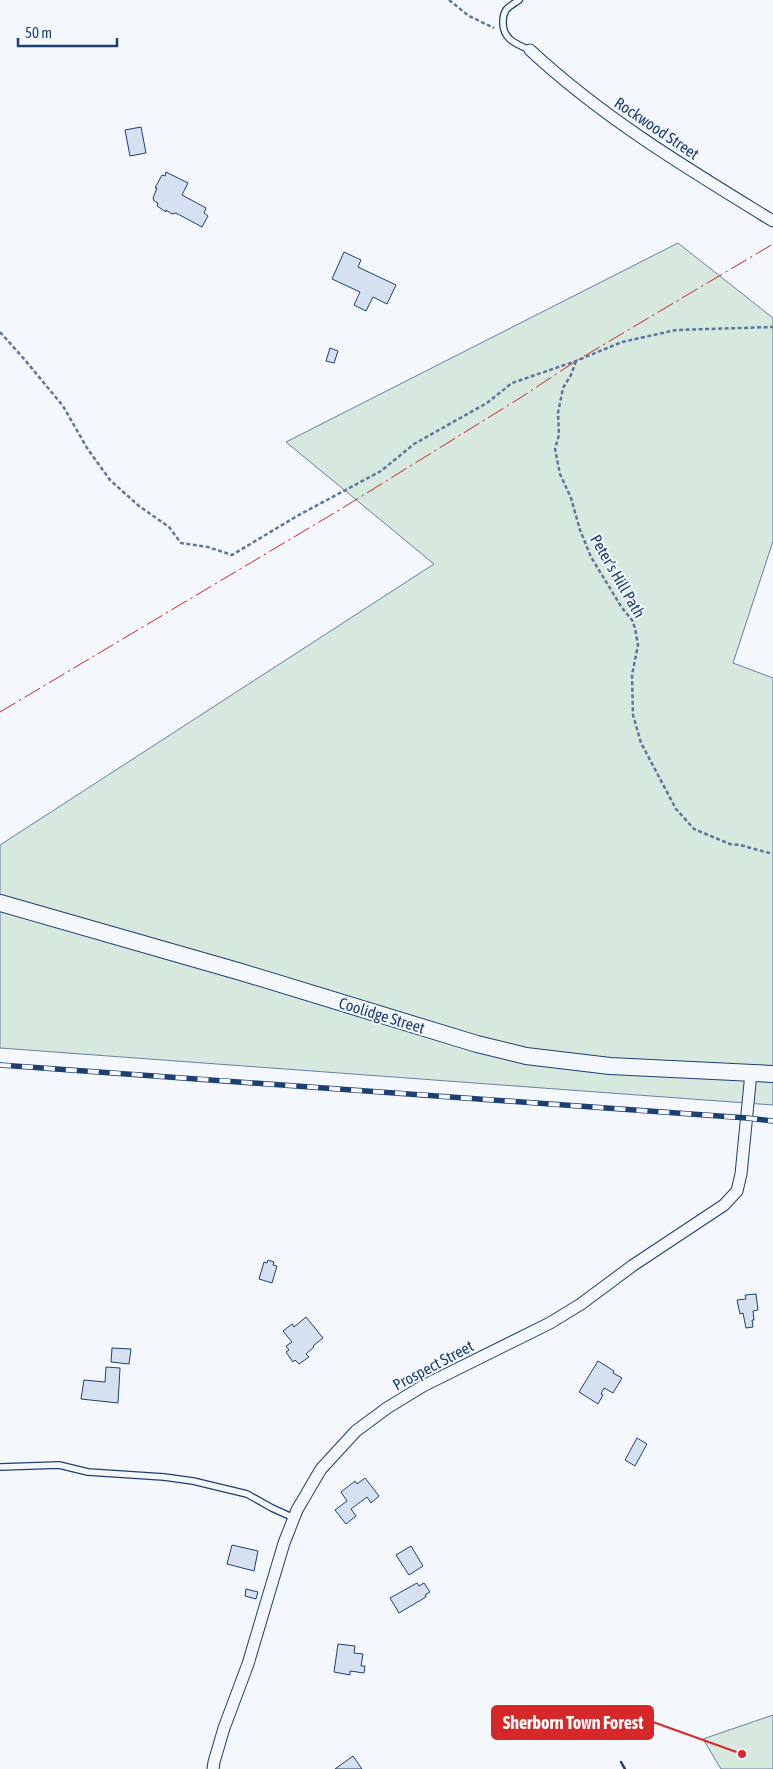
<svg xmlns="http://www.w3.org/2000/svg" width="773" height="1769" font-family="'Asap Condensed',sans-serif">
<rect width="100%" height="100%" fill="#f4f7fb"/>
<g fill="#d7e8df" stroke="#687fa3">
<polygon points="678,243 773,318 773,541 733,663 773,678 773,1105 0,1048 0,845 434,564 286,442"/>
<polygon points="773,1715 773,1769 721,1769 703,1739"/>
</g>
<g fill="#d5e0f0" stroke="#1d3f73">
<polygon points="141,127 146,153 130,156 125,130"/>
<polygon points="166,172 188,183 182,195 206,208 204,213 208,216 202,227 176,213 172,214 166,210 166,212 157,206 158,203 154,201 153,198 157,188 155,188 162,175 165,176"/>
<polygon points="344,252 361,260 358,267 396,285 387,304 373,297 366,311 354,305 360,292 332,279"/>
<polygon points="330,348 338,351 334,363 326,361"/>
<polygon points="268,1260 274,1262 273,1265 277,1266 272,1283 259,1279 264,1262 267,1263"/>
<polygon points="756,1294 758,1310 753,1311 754,1320 752,1320 753,1327 746,1328 743,1313 740,1314 737,1300 746,1299 745,1295"/>
<polygon points="306,1317 323,1338 313,1346 314,1347 306,1354 309,1357 299,1364 295,1360 293,1362 286,1352 289,1350 286,1346 292,1342 283,1331 292,1324 294,1327"/>
<polygon points="112,1348 131,1349 129,1364 111,1362"/>
<polygon points="598,1361 614,1371 613,1373 622,1378 613,1393 604,1388 601,1394 603,1395 598,1404 579,1392"/>
<polygon points="106,1367 120,1368 118,1403 81,1399 84,1380 105,1382"/>
<polygon points="637,1438 647,1444 635,1466 625,1460"/>
<polygon points="365,1478 379,1496 371,1503 367,1497 351,1509 356,1516 346,1524 335,1510 347,1501 341,1492 355,1481 357,1484"/>
<polygon points="232,1545 258,1551 254,1571 227,1564"/>
<polygon points="411,1546 423,1566 409,1575 396,1555"/>
<polygon points="417,1583 419,1586 424,1583 430,1592 425,1595 426,1597 399,1613 390,1598"/>
<polygon points="246,1589 258,1592 256,1599 245,1596"/>
<polygon points="338,1644 355,1646 354,1653 363,1654 361,1666 365,1666 364,1673 350,1671 350,1675 334,1672"/>
<polygon points="353,1756 362,1769 335,1769"/>
</g>
<g fill="none" stroke-linecap="round" stroke-linejoin="round">
<defs>
<g id="service">
<path d="M519 0C515 3 509 6 506 10 504 13 503 17 503 21 502 39 516 44 530 50"/>
<polyline points="0,1467 59,1465 88,1472 164,1477 193,1481 247,1494 272,1508 294,1518"/>
</g>
<g id="minor">
<path d="M530 50C603 118 688 169 773 221"/>
<polyline points="213,1769 214,1762 224,1728 248,1664 284,1543 297,1510 321,1469 356,1431 387,1408 423,1386 550,1323 581,1304 632,1266 724,1205 737,1191 741,1174 751,1073"/>
</g>
<polyline id="secondary" points="0,903 241,972 477,1044 526,1056 610,1066 773,1074"/>
</defs>
<use href="#service" stroke="#1d3f73" stroke-width="8"/>
<use href="#minor" stroke="#1d3f73" stroke-width="13"/>
<use href="#secondary" stroke="#1d3f73" stroke-width="18"/>
<g stroke="#5e769c" stroke-width="2.5" stroke-dasharray="4 2.5" stroke-linecap="butt">
<polyline points="449,0 469,16 494,28"/>
<polyline points="0,332 25,360 63,406 87,448 110,480 139,506 169,527 181,543 208,547 232,555 297,516 381,471 414,444 487,403 512,383 576,361 622,342 676,330 773,327"/>
<polyline points="576,361 571,375 563,388 558,413 559,435 555,449 560,474 571,498 580,530 591,557 622,608 632,620 635,628 638,645 632,675 633,715 641,743 676,809 694,829 730,844 740,845 773,854"/>
</g>
<use href="#service" stroke="#f4f7fb" stroke-width="5.5"/>
<use href="#minor" stroke="#f4f7fb" stroke-width="11"/>
<use href="#secondary" stroke="#f4f7fb" stroke-width="16"/>
<defs>
<polyline id="rail" points="0,1065 747,1118 773,1121"/>
</defs>
<use href="#rail" stroke="#1d3f73" stroke-width="5.5"/>
<use href="#rail" stroke="#f4f7fb" stroke-width="4" stroke-dasharray="11" stroke-linecap="butt"/>
<polyline stroke="#1d3f73" stroke-width="2.5" points="621,1762 625,1769"/>
<polyline stroke="#c62828" stroke-width="1" stroke-dasharray="18 4 2.5 4" stroke-linecap="butt" points="0,712 341,509 520,398 576,361 773,244"/>
</g>
<g text-anchor="middle" stroke-width="4" stroke-linejoin="round" paint-order="stroke">
<g font-size="16" fill="#1d3f73" stroke="#f4f7fb">
<text transform="translate(657 128) rotate(34)" y="6">Rockwood Street</text>
<text transform="translate(618 576) rotate(60)" y="6">Peter's Hill Path</text>
<text transform="translate(382 1015) rotate(17)" y="6">Coolidge Street</text>
<text transform="translate(433 1365) rotate(-28)" y="6">Prospect Street</text>
</g>
</g>
<path fill="none" stroke="#d62828" stroke-width="2" d="M742 1754L653 1722"/>
<circle fill="#d62828" stroke="#f4f7fb" stroke-width="2" cx="742" cy="1754" r="5"/>
<rect fill="#d62828" stroke="#d62828" stroke-width="2" x="492" y="1706" width="161" height="33" rx="5"/>
<g font-size="18" text-anchor="middle" font-weight="bold" fill="#fff">
<text x="573" y="1729">Sherborn Town Forest</text>
</g>
<path d="M18 38v8h99v-8" fill="none" stroke="#1d3f73" stroke-width="2.5"/>
<text x="25" y="38" font-size="15" fill="#1d3f73" stroke="#f4f7fb" stroke-width="4" paint-order="stroke">50 m</text>
</svg>
